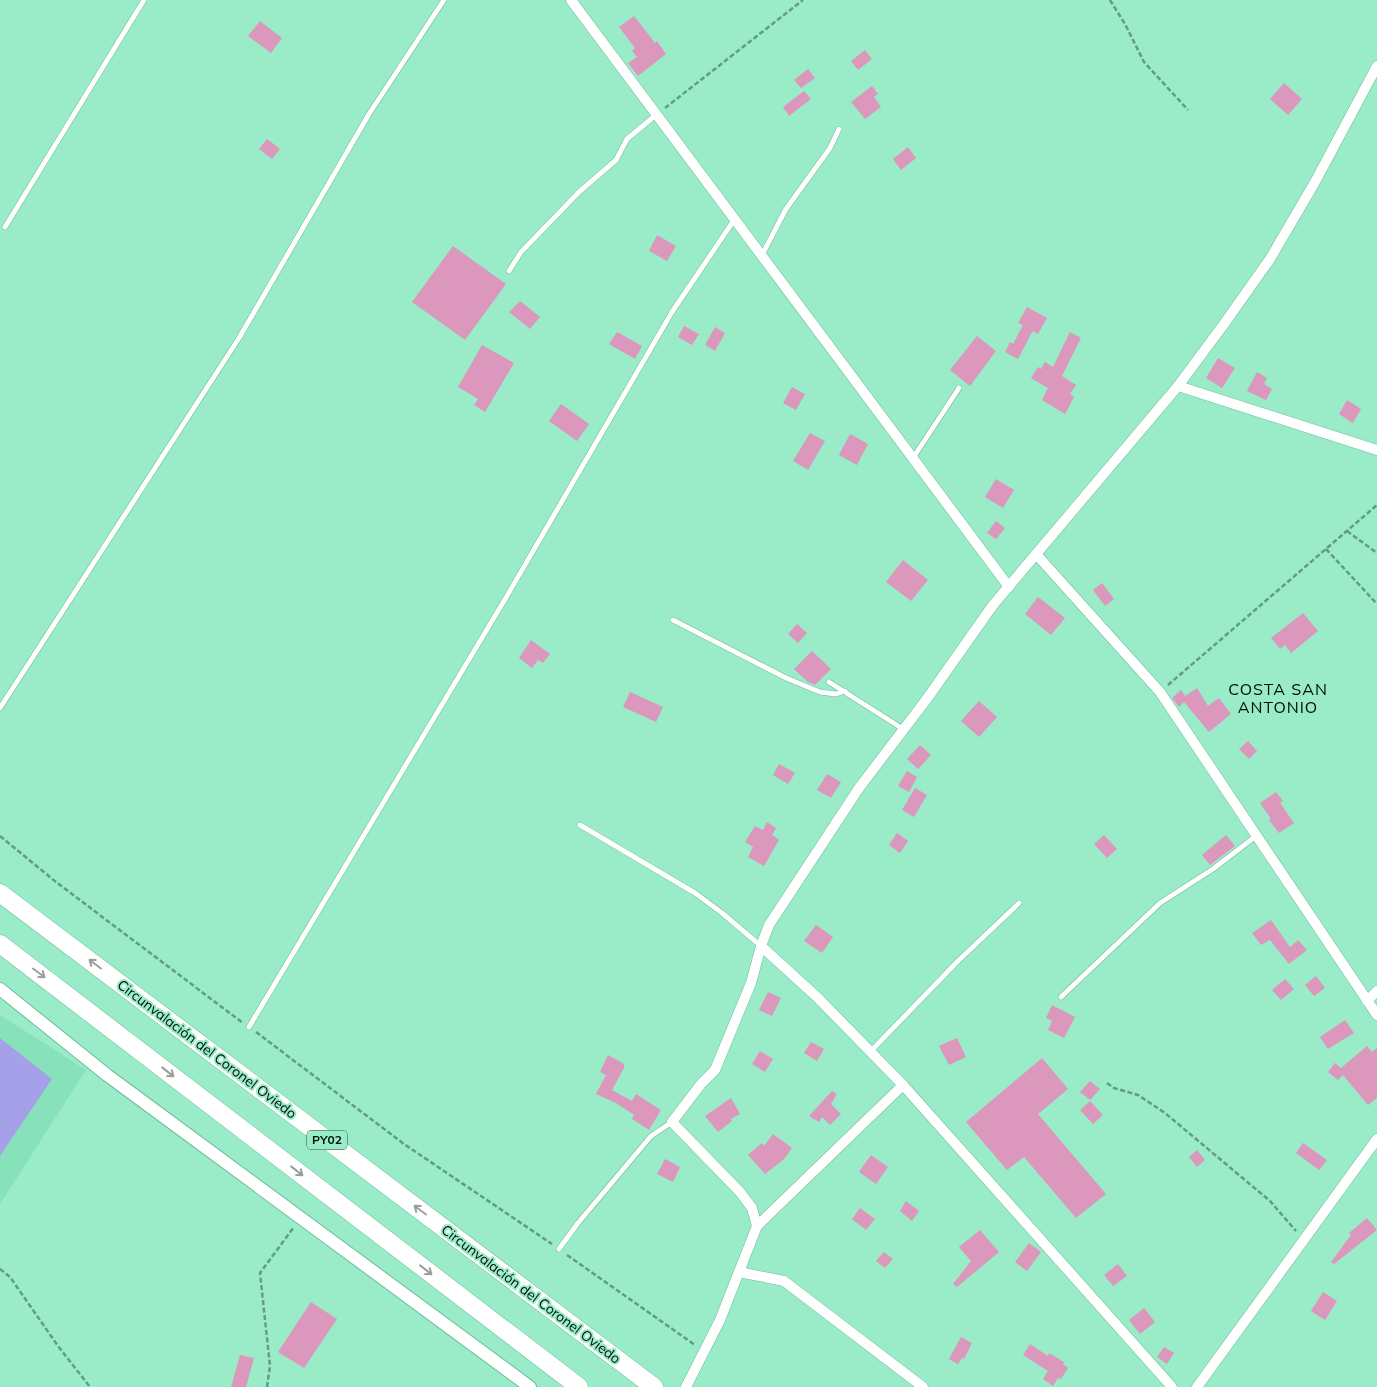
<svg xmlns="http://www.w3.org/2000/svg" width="1377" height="1387" font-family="Mulish,sans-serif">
<rect width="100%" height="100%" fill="#9aebc8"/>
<polygon fill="#87e2bc" points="0,1015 86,1070 0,1204"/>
<polygon fill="#a4a1e8" points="0,1038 52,1079 0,1156"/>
<g fill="#db97bc">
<polygon points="634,16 655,43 657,41 666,54 638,76 628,63 637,57 632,51 635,48 619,27"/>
<polygon points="260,21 282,38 271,53 248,36"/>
<polygon points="865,50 872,59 858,70 851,61"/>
<polygon points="808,69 815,78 801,88 794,80"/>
<polygon points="1284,83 1302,99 1288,115 1270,99"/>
<polygon points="872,86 878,94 874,97 881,107 865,119 851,102"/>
<polygon points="804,91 811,99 789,116 783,107"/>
<polygon points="267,139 280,149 272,159 259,149"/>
<polygon points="908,147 916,158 901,170 893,159"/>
<polygon points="657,235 676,246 667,261 649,251"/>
<polygon points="453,246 506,284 465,340 412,302"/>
<polygon points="520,301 540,317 530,329 509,312"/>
<polygon points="1027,307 1047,318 1038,334 1033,331 1031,334 1018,359 1005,352 1010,342 1013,344 1023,325 1018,323"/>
<polygon points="684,326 699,334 692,345 678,337"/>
<polygon points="715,327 725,333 715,351 705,345"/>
<polygon points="617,332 642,346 635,359 609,344"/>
<polygon points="1070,332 1081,338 1062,376 1076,385 1070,394 1074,397 1065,414 1042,400 1048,388 1031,378 1038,367 1041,369 1045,362 1053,367"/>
<polygon points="977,336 996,351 970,386 950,370"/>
<polygon points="482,345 514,363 485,412 474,405 478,399 458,387"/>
<polygon points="1218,358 1235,368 1222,388 1206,378"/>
<polygon points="1257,372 1267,378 1264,384 1272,389 1266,400 1247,391"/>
<polygon points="792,387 805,394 796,410 783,403"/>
<polygon points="1347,400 1361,409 1353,423 1339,414"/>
<polygon points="561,404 589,424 577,441 549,421"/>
<polygon points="810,433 825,441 808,470 793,461"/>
<polygon points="850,434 868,444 857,465 839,455"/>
<polygon points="996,479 1014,490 1003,508 985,497"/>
<polygon points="996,521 1005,528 996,539 987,533"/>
<polygon points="903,560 928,580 911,601 886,582"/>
<polygon points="1102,583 1114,599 1105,606 1093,590"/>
<polygon points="1038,597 1065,618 1051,635 1025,614"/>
<polygon points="1303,613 1318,631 1291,653 1285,645 1280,649 1271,638"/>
<polygon points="797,624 807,633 798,643 788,634"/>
<polygon points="531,640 550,654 543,663 538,660 532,668 519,658"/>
<polygon points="812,651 831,669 815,685 808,682 794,669"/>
<polygon points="1197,688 1208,706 1219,698 1231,714 1209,732 1184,702 1179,707 1172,698 1181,690 1185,696"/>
<polygon points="630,692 663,707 656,722 623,707"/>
<polygon points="979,701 997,717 979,737 961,721"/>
<polygon points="1248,741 1257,751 1249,759 1239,749"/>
<polygon points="920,745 931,755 918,769 907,759"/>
<polygon points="779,764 795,773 788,784 773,775"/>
<polygon points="907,771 917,777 909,792 898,786"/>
<polygon points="827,774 841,782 831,798 817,790"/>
<polygon points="915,788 927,795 914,817 902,810"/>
<polygon points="1276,792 1283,801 1280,803 1294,823 1279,833 1269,820 1271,819 1260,803"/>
<polygon points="767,822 776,828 772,835 779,840 764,866 748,857 753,847 745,842 755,826 763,830"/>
<polygon points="897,833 908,841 900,853 889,845"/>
<polygon points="1104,835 1117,849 1107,858 1094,844"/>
<polygon points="1226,835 1235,846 1210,865 1202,855"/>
<polygon points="1271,920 1290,947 1298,940 1307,950 1289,964 1270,940 1261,945 1252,933"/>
<polygon points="816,925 833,937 822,953 804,941"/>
<polygon points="1316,976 1325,988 1314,996 1305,985"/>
<polygon points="1285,979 1294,989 1281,1000 1272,990"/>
<polygon points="768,992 781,998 772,1016 759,1010"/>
<polygon points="1052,1005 1075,1017 1064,1038 1048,1030 1052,1021 1046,1018"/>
<polygon points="1345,1020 1354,1033 1328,1049 1320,1037"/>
<polygon points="957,1038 966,1057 949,1065 939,1046"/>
<polygon points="811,1042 824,1049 817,1061 804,1053"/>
<polygon points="1367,1046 1372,1052 1377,1048 1377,1098 1368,1105 1343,1075 1338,1080 1328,1072 1335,1063 1341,1068"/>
<polygon points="760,1051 773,1059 765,1072 752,1064"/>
<polygon points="608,1055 624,1064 624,1068 612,1090 632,1101 636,1094 661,1110 649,1130 632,1119 634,1115 616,1103 596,1094 606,1075 600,1072"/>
<polygon points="1042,1058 1068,1089 1038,1114 1106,1194 1076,1218 1024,1157 1007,1170 966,1122"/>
<polygon points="1090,1081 1100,1089 1090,1100 1080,1092"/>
<polygon points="832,1091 837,1094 831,1104 841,1114 830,1125 822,1117 819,1122 809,1116"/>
<polygon points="731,1098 740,1114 731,1119 732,1121 718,1132 705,1116"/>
<polygon points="1090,1101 1103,1115 1093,1124 1080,1110"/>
<polygon points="773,1134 792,1148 784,1159 765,1174 748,1155 762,1143 764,1146"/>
<polygon points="1303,1143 1327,1160 1319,1170 1296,1153"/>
<polygon points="1197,1150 1205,1160 1197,1167 1189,1157"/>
<polygon points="871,1155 888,1167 876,1184 859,1172"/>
<polygon points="665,1159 680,1167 673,1182 657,1174"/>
<polygon points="906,1201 919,1211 912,1221 900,1211"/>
<polygon points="860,1208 875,1219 866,1230 852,1219"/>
<polygon points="1367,1218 1377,1230 1334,1264 1331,1262 1351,1235 1349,1233"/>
<polygon points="980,1230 999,1252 957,1287 953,1284 971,1261 959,1247"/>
<polygon points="1029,1243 1041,1252 1027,1271 1015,1262"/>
<polygon points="884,1252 893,1259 885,1268 876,1261"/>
<polygon points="1118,1264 1127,1276 1113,1286 1104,1275"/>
<polygon points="1323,1292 1337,1301 1325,1320 1311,1311"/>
<polygon points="311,1302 337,1319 304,1368 278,1352"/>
<polygon points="1144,1308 1155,1322 1140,1334 1129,1320"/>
<polygon points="961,1337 972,1343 964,1359 962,1358 958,1364 949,1359"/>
<polygon points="1030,1344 1048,1356 1049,1353 1064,1362 1063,1364 1068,1368 1061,1379 1058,1378 1053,1386 1043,1379 1048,1371 1023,1355"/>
<polygon points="1164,1347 1174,1353 1167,1364 1157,1357"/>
<polygon points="240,1355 254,1358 246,1387 231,1387"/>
</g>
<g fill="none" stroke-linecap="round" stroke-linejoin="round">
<defs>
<g id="service">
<polyline points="5,227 144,0"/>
<polyline points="762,255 786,209 830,148 839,129"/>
<polyline points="509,271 521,252 554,218 579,192 616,160 627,139 656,115"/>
<polyline points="913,458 959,388"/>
<polyline points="673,620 786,678 820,692 836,694 845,691"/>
<polyline points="829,682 903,729"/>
<polyline points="0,708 239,338 369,114 444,0"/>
<polyline points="580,825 695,893 722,913 761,946"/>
<polyline points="1061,997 1160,903 1213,869 1256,836"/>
<polyline points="249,1027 504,601 672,312 734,220"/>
<polyline points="870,1052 958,961 1019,903"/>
<polyline points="559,1249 578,1223 651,1136 672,1122"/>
</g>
<g id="minor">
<polyline points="571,0 1009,587"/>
<polyline points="1178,386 1377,450"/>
<polyline points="1036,554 1160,692 1377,1015"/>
<polyline points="761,946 817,997 903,1085 1172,1387"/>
<polyline points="1367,1001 1377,991"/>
<polyline points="757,1226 752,1208 740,1192 672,1122 701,1084 715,1070 751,983 761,946 769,925 859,788 926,700 993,605 1178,386 1224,324 1270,259 1315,182 1377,66"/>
<polyline points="739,1272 784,1281 923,1387"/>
<polyline points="686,1387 720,1320 757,1226 903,1085"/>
<polyline points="1197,1387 1377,1139"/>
</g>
<polyline id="tertiary" points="0,989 107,1075 530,1387"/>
<g id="trunk">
<polyline points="0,893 654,1387"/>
<polyline points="0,944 579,1387"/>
</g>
</defs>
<use href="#service" stroke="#6cbd9b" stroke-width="6"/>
<use href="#minor" stroke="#6cbd9b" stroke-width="11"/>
<use href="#tertiary" stroke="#6cbd9b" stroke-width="14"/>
<use href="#trunk" stroke="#6cbd9b" stroke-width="19"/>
<g stroke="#629c82" stroke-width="2.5" stroke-dasharray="5 2.5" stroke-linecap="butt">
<polyline points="1110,0 1125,24 1144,62 1188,110"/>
<polyline points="665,108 803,0"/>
<polyline points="1347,531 1377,553"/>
<polyline points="1326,549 1377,604"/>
<polyline points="1168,685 1377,505"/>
<polyline points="0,836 56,882 243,1023"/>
<polyline points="256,1032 404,1144 552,1244"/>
<polyline points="1107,1083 1114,1088 1138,1095 1165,1113 1270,1201 1296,1231"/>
<polyline points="567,1255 695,1345"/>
<polyline points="0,1269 10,1277 58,1346 90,1387"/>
<polyline points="267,1387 270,1366 260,1273 294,1227"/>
</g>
<use href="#service" stroke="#fff" stroke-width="5"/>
<use href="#minor" stroke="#fff" stroke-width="10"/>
<use href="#tertiary" stroke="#fff" stroke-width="12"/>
<use href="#trunk" stroke="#fff" stroke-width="18"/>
</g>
<defs><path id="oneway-shaft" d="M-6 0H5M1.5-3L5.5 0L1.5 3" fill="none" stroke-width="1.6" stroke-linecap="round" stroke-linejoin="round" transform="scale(1.25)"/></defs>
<g stroke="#99a09c">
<use href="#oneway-shaft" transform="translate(95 964) rotate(-143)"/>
<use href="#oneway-shaft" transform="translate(39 973) rotate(37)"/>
<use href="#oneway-shaft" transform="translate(168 1072) rotate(38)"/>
<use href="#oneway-shaft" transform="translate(297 1171) rotate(38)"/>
<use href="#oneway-shaft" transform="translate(420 1210) rotate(-143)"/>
<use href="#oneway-shaft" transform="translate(426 1270) rotate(38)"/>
</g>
<g text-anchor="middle" stroke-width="4" stroke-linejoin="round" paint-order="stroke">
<rect fill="#9aebc8" stroke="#2e5242" stroke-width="1" x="307" y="1130.5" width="40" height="19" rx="4"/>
<g font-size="12" font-weight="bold" fill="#001108">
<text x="327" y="1144">PY02</text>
</g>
<g font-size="14" fill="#001108" stroke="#9aebc8">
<text transform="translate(207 1049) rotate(37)" y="5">Circunvalación del Coronel Oviedo</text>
<text transform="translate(531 1294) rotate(37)" y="5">Circunvalación del Coronel Oviedo</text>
</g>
<g font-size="16" letter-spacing="1" fill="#001108" stroke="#9aebc8">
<text x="1278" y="695">COSTA SAN<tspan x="1278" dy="18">ANTONIO</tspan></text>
</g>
</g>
</svg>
